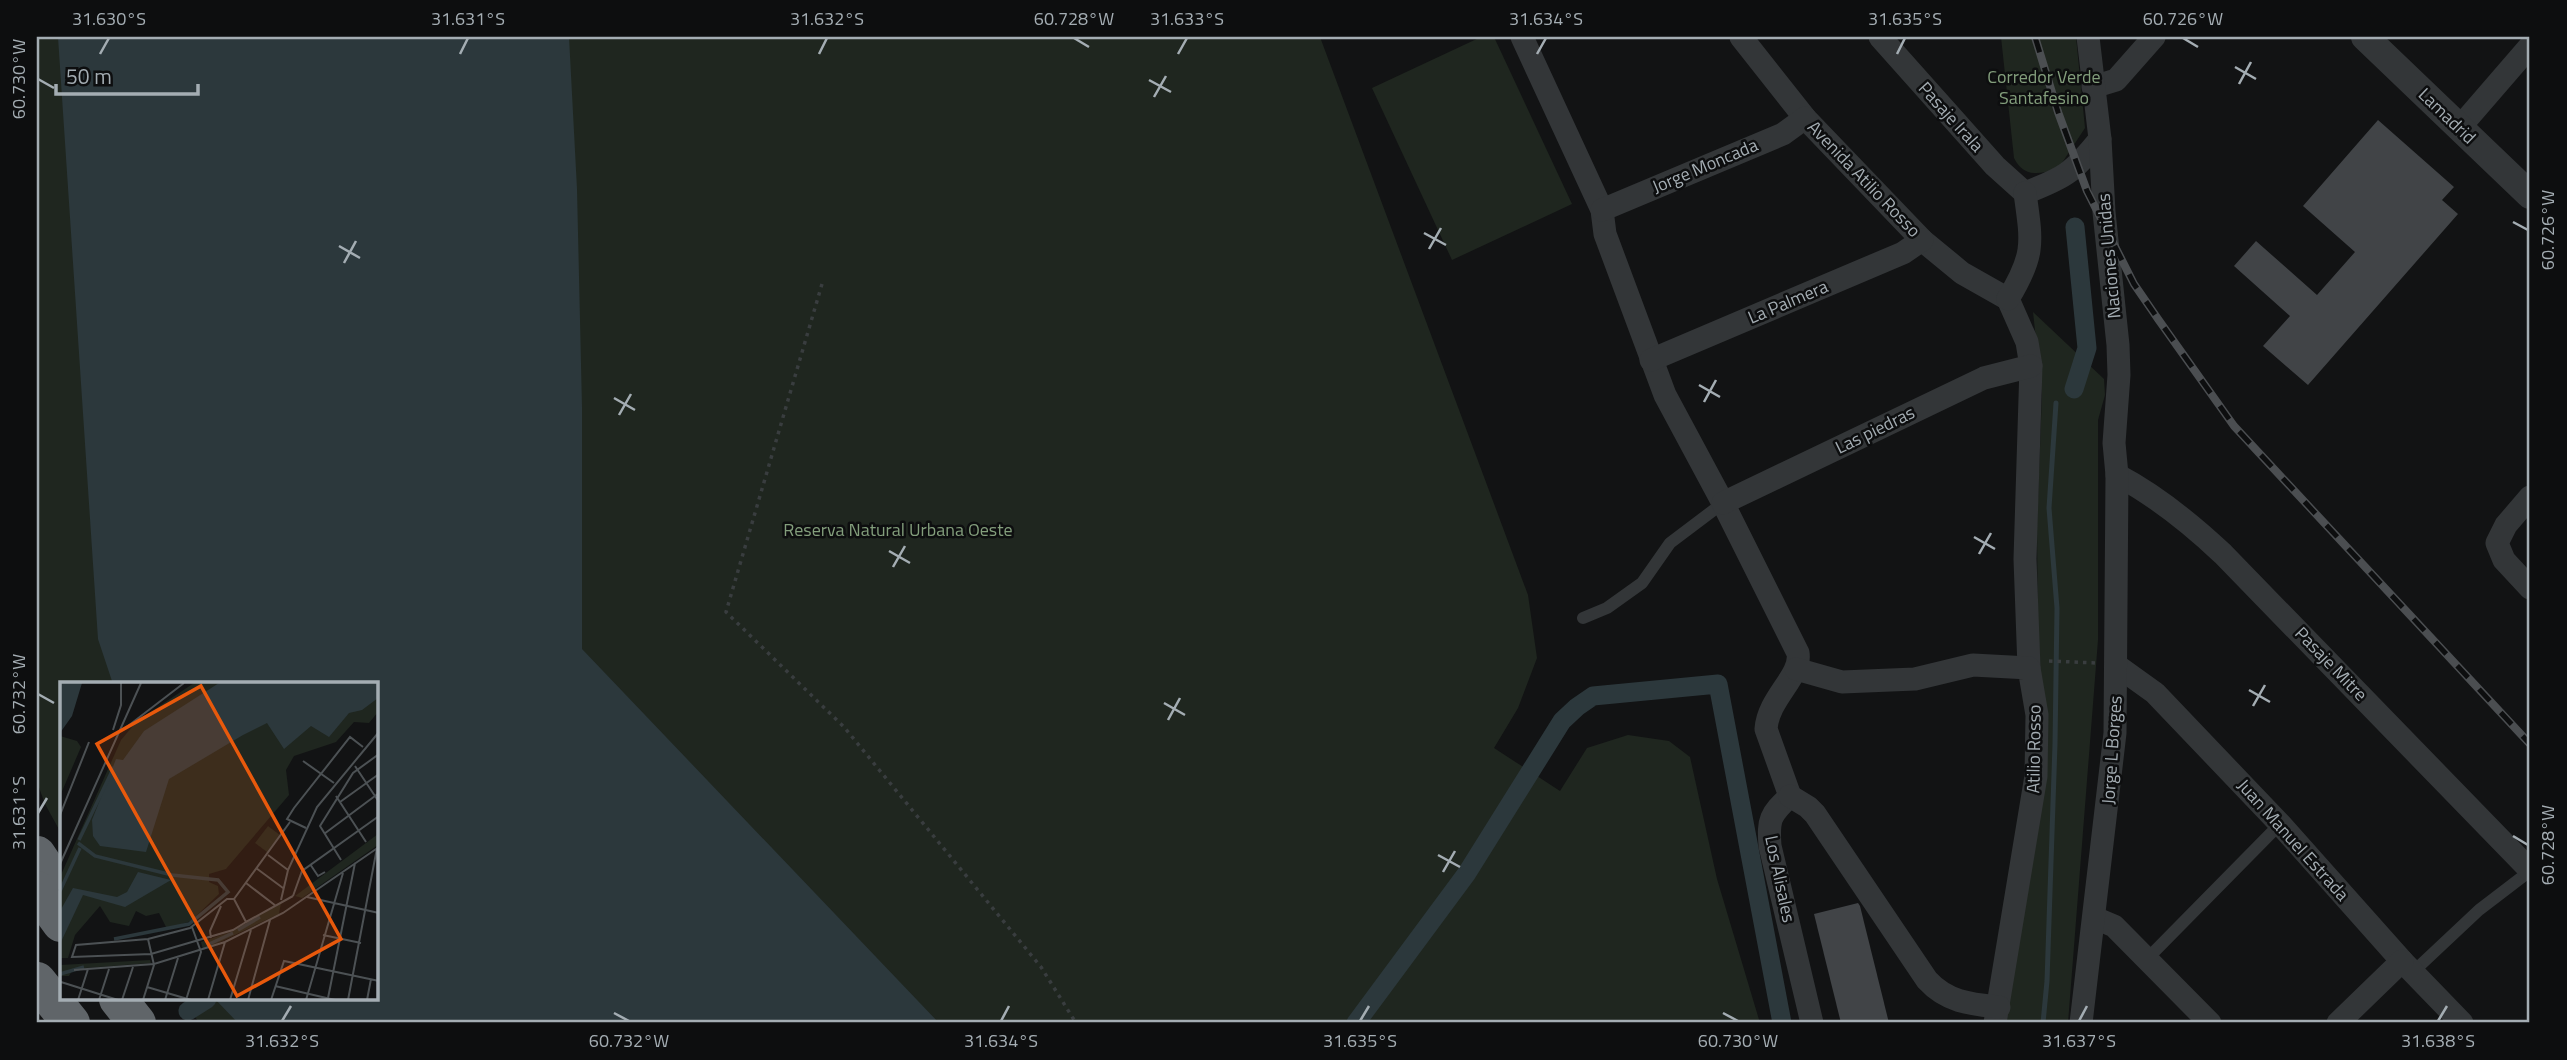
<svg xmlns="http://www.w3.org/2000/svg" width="2567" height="1060" font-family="'Titillium Web',sans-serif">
<rect width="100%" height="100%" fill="#121314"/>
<g fill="#1f261f">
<polygon points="37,37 1320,37 1528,595 1537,658 1518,708 1494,748 1560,791 1587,748 1628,735 1669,741 1690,757 1717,879 1760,1023 199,1023 184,999 376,999 376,684 61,684 61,833 45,804 37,782"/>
<polygon points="1481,37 1494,37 1572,204 1452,260 1372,88"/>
<path d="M2001 37H2076L2085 128 2058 169C2039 174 2024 178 2014 158Z"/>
<polygon points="2033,312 2104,379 2105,395 2098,420 2098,640 2068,1023 2000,1023 2045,722 2038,643 2037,527 2042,394"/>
</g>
<polygon fill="#2c383c" points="58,37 569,37 577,189 582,407 582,649 939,1023 238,1023 215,999 376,999 376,684 113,684 98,639"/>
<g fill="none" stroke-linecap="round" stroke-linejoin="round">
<polyline stroke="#2c383c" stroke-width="5" points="2043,1023 2047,981 2055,744 2057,608 2049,508 2056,403"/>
<g stroke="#2c383c" stroke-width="19">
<polyline points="2074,389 2087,348 2075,227"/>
<polyline points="188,1011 207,999"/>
<polyline points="1356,1023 1467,873 1562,721 1577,707 1593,696 1718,684 1782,1023"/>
</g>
</g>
<g fill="#414447">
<polygon points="2378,120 2454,187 2442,200 2458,214 2308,385 2263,346 2290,316 2234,266 2256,241 2317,295 2355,252 2303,206"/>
<polygon points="1858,903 1860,906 1889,1023 1841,1023 1814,914"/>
</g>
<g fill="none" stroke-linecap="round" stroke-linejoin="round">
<g stroke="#393d3f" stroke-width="3.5" stroke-dasharray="3.5 5" stroke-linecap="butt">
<polyline points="822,284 726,612 844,727 1041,967 1076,1023"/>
<polyline points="2049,661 2097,663"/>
</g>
<g stroke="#333638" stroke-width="12">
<polyline points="1583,618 1607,608 1642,583 1670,543 1723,503"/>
<polyline points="2147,959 2280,824"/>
<polyline points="2413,972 2479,910 2530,871"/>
</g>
<g stroke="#333638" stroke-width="23">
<path d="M1522 37 1602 210 1605 234 1665 395 1723 503 1798 653C1802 676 1768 698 1766 729L1790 796C1770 815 1768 819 1770 846L1812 1023"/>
<polyline points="1741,37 1805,118 1922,240 1962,273 2008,299"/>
<polyline points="1880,37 1995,166 2025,193"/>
<polyline points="2093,87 2116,80 2154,37"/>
<polyline points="2460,127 2530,46"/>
<path d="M2025 193C2064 178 2073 173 2100 139"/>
<polyline points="1602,210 1783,134 1805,118"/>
<polyline points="2008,299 2027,342 2031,366 2025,559 2029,668"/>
<path d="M2008 299C2035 255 2032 243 2025 193"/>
<polyline points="1651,360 1903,253 1922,240"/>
<path d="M2117 475C2157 496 2190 523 2223 554L2530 870"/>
<polyline points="2530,497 2506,525 2497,543 2504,560 2530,588"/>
<polyline points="1723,503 1984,378 2031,366"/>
<polyline points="2116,665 2155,693 2280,824 2402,961 2462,1023"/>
<polyline points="1796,669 1842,682 1915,679 1973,665 2029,668 2037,715 2036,776 1995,1023"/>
<path d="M1790 796 1808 807 1815 814 1927 980C1947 1002 1970 1004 1999 1007"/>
<polyline points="2095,918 2114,926 2210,1023"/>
<polyline points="2081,1023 2115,733 2117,475 2114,443 2119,375 2118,345 2104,212 2100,139 2088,37"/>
<polyline points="2338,1023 2402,961"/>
</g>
<polyline stroke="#333638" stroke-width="28" points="2365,37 2530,195"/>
<g stroke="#606569" stroke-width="38">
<polyline points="37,855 61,891"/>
<polyline points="37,890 61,923"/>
<polyline points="37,981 71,1023"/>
<polyline points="118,999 137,1023"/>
</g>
<defs>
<polyline id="rail" points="2035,37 2058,112 2087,191 2134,284 2158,319 2234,426 2530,744"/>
</defs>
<use href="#rail" stroke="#4b4e51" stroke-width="8"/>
<use href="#rail" stroke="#0d0e0f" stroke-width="5" stroke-dasharray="16" stroke-linecap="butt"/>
</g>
<path fill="none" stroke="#a4adb3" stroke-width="2.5" d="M1074 38 1089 47M2183 38 2198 47M100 54 109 38M460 54 468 38M819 54 827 38M1178 54 1187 38M1537 54 1546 38M1897 54 1905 38M2235 67 2256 79M38 79 54 88M1149 80 1171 92M2239 84 2251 62M1154 97 1166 76M2513 222 2528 230M1424 233 1446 245M339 246 360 258M1429 249 1441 228M344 263 356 241M1699 385 1720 397M614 398 635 410M1704 402 1716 380M619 415 631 394M1974 537 1995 549M889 551 910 563M1979 554 1991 533M893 567 905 546M2249 690 2270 702M38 694 54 703M1164 703 1185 715M2253 706 2265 685M1168 720 1180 698M38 813 47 798M2513 836 2528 845M1438 855 1460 867M1443 872 1455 851M614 1013 629 1021M1723 1013 1738 1021M282 1021 291 1006M1001 1021 1009 1006M1360 1021 1369 1006M2079 1021 2087 1006M2438 1021 2447 1006"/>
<g text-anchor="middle" stroke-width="5" stroke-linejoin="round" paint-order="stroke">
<g font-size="18" fill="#839e7c" stroke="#0d0e0f">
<text x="2044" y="83">Corredor Verde<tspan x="2044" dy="21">Santafesino</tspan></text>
<text x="898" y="536">Reserva Natural Urbana Oeste</text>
</g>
<g font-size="18" fill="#a4adb3" stroke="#0d0e0f">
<text transform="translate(2447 116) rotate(44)" y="6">Lamadrid</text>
<text transform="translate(1951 117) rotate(48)" y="6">Pasaje Irala</text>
<text transform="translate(1705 166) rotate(-23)" y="6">Jorge Moncada</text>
<text transform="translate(1864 179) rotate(46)" y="6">Avenida Atilio Rosso</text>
<text transform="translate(2109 256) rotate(-95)" y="6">Naciones Unidas</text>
<text transform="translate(1788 302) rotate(-23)" y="6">La Palmera</text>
<text transform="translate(1875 430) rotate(-26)" y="6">Las piedras</text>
<text transform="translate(2331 664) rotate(46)" y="6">Pasaje Mitre</text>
<text transform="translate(2034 749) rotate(-89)" y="6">Atilio Rosso</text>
<text transform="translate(2112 750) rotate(-86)" y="6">Jorge L Borges</text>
<text transform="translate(2293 840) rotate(48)" y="6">Juan Manuel Estrada</text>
<text transform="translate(1780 879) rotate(78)" y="6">Los Alisales</text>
</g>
</g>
<g transform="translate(60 682)">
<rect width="318" height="318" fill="#121314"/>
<path d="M134 1H318V30L309 41 294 40 276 60 234 74 226 88 229 113 166 187 149 192V200L158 204 159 212 131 239 107 247 99 231 86 234 76 229 69 244 50 240 40 224 15 253 8 276H0V195L61 58 77 39ZM0 54 17 59 21 65 0 114ZM208 144 220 153 207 170 195 161ZM318 152V163L242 216 235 214ZM221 221 219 232 143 268 141 260 173 249ZM90 278 91 281 13 287 9 294H0V283Z" fill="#1f261f"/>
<path d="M0 1H22L12 34 0 51ZM159 1H318V16L302 28 289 31 269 55 251 44 224 67 207 41 183 53 109 97 86 170 40 164 33 154 32 138 56 77 63 78 84 49ZM78 190 111 198 65 225 23 213 0 262V229L13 206 57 215 67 210Z" fill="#2c383c"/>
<path fill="none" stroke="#2c383c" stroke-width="3.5" d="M19 158 54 85M18 161 35 174 112 193 158 198 168 210 129 242 54 257M0 209 20 166M178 248 200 235M147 263 173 251M0 292 24 285"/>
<path fill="none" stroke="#4c5154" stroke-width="2" d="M64 47 124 1M53 48 61 23V1M243 79 274 101M295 84 319 120M276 114 306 160M280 120 319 92M0 133 29 60M246 146 227 137 234 126 290 55 303 65M264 152 319 111M208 173 228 188M281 178 260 144 293 91 319 72M0 182 81 1M250 182 258 194 265 190M196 186 223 206M186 201 216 224M233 214 242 189 319 134M247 215 319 231M167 217H174L186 240 173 248 91 272 12 275 16 263 88 257 130 246ZM174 217 230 140M221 218 228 188 257 125 319 50M186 240 233 214M263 253 301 261M151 256 150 249 161 224M14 288 94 282 165 260 223 231 319 165M1 300 58 318M215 304 275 318M87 305 131 318M268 316 295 181M18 318 28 287M39 318 49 287M62 318 73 285M83 318 94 283 88 257M105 318 118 276M126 318 141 270 132 245M148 318 165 260M170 318 191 248M188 318 210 238M211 318 224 279 319 299M246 318 283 191M288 318 317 166M307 318 311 297"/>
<path fill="#e8590c" fill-opacity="0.15" stroke="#e8590c" stroke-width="3.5" d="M141 4 281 257 177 314 37 62Z"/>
<rect width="318" height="318" fill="none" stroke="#a4adb3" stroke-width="3.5"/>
</g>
<rect width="2567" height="1060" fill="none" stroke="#0d0e0f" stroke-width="77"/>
<path d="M56 84v10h142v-10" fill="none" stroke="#a4adb3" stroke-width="3.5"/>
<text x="66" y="84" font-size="21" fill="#a4adb3" stroke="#0d0e0f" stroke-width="5" paint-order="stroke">50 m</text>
<rect x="38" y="38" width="2490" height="983" fill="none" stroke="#a4adb3" stroke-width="2.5"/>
<g font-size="18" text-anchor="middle" fill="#a4adb3">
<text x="109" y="25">31.630°S</text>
<text x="468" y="25">31.631°S</text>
<text x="827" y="25">31.632°S</text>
<text x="1074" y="25">60.728°W</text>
<text x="1187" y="25">31.633°S</text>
<text x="1546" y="25">31.634°S</text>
<text x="1905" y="25">31.635°S</text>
<text x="2183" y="25">60.726°W</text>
<text transform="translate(19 79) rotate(-90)" y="6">60.730°W</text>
<text transform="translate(2548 230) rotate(-90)" y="6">60.726°W</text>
<text transform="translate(19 694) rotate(-90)" y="6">60.732°W</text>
<text transform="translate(19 813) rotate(-90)" y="6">31.631°S</text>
<text transform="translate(2548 845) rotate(-90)" y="6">60.728°W</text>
<text x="282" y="1047">31.632°S</text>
<text x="629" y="1047">60.732°W</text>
<text x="1001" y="1047">31.634°S</text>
<text x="1360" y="1047">31.635°S</text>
<text x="1738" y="1047">60.730°W</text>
<text x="2079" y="1047">31.637°S</text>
<text x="2438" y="1047">31.638°S</text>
</g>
</svg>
